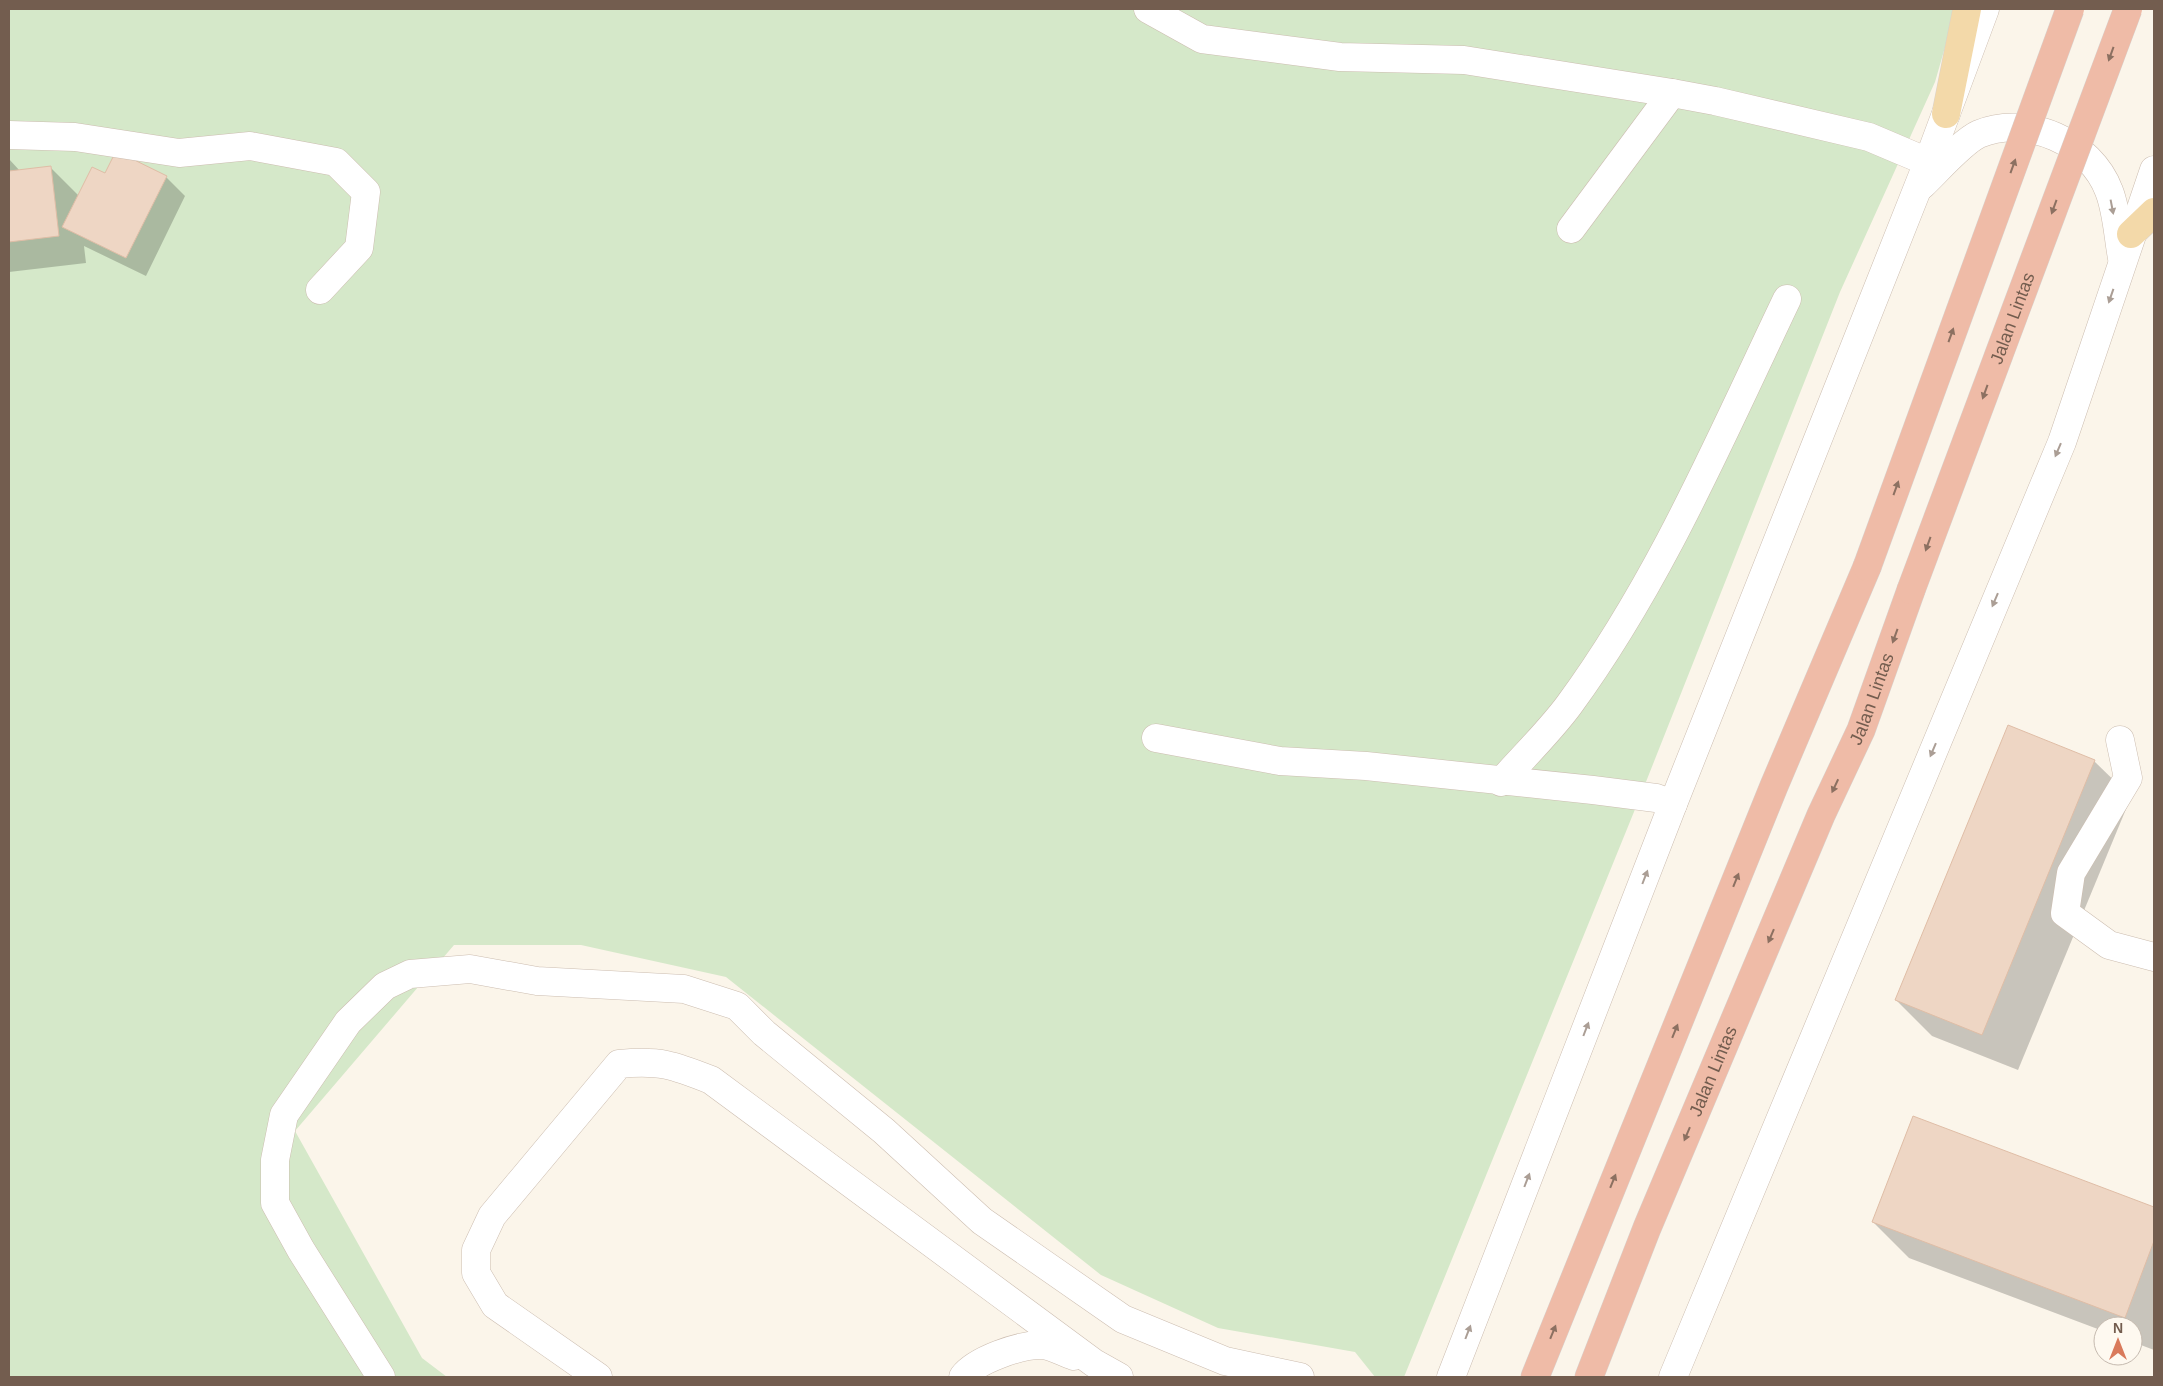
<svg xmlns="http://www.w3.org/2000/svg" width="2163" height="1386" font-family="Arial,sans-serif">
<rect width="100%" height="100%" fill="#fbf5ea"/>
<polygon fill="#d5e8c9" points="9,9 1956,9 1935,82 1840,292 1638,802 1404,1377 1375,1377 1355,1352 1218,1328 1101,1275 726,977 581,945 454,945 295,1131 422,1358 447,1377 9,1377"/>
<g fill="#0003">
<polygon points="116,152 166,177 185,196 146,276 84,246 86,263 9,272 9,159 20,171 50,167 79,196 105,175"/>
<polygon points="2094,761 2131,797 2018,1070 1932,1036 1896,1000"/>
<polygon points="1913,1118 2154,1209 2154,1350 2133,1342 2133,1326 2103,1326 2103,1331 1909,1258 1873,1222"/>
</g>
<g fill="#eed6c4" stroke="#dfbda6">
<polygon points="116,151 167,176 126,258 62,227 92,167 105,173"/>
<polygon points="51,166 59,236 9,242 9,171"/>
<polygon points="2008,725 2095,760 1982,1035 1895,1000"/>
<polygon points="1913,1116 2154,1207 2154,1241 2125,1318 1872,1222"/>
</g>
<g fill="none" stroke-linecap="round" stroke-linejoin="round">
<defs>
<g id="minor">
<polyline points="1148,9 1202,39 1340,57 1464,60 1672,93 1715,101 1869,137 1928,162"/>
<polyline points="9,135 75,137 179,153 250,146 336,162 366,192 359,248 320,290"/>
<path d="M1922 185C1936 172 1963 141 1979 134 2027 114 2091 142 2109 191 2117 211 2118 237 2122 258"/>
<polyline points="1571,229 1672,93"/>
<polyline points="1156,738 1280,761 1366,766 1593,790 1656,798 1673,804"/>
<polyline points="2120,740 2128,778 2071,873 2065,913 2109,945 2154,957"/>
<path d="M1501 782C1523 757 1549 732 1569 705 1660 581 1721 437 1787 299"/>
<polyline points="381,1377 301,1250 275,1203 275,1160 284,1115 348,1022 385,986 410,974 470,969 537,981 684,989 737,1006 764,1033 884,1131 982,1221 1123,1319 1225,1361 1300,1377"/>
<path d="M598 1377 495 1305 476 1273V1250L492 1216 619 1064C660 1060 673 1065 711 1080L1094 1363 1119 1377"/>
<path d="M963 1377C976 1360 1019 1345 1041 1345 1051 1345 1064 1353 1074 1356"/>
<polyline points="1451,1377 1673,804 1928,162 1985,9"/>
<polyline points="1673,1377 2062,442 2154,170"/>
</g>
<g id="major">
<polyline points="1946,114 1967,9"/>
<polyline points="2131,234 2154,212"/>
</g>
<g id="highway">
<polyline points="1535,1377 1774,786 1867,567"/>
<path id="s1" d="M1589 1377 1647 1228 1821 815 1861 730 1911 590"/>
</g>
</defs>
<use href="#minor" stroke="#ccbdb0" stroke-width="29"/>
<use href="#major" stroke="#d8d2ce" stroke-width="29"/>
<use href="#highway" stroke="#d8d2ce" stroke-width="29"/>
<use href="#minor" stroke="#fff" stroke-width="28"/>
<use href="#major" stroke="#f3d9a9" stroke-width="28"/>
<use href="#highway" stroke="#efbba7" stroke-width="28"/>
<defs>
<g id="highway-bridge">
<polyline points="1867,567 2070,9"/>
<path id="s2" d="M1911 590 2128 9"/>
</g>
</defs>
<use href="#highway-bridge" stroke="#d8d2ce" stroke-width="29" stroke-linecap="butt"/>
<use href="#highway-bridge" stroke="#efbba7" stroke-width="28"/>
</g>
<defs><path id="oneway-solid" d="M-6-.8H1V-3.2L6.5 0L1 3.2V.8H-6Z" transform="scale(1.25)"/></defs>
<g fill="#8c7061">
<use href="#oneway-solid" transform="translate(2111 54) rotate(110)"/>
<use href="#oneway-solid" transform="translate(2013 166) rotate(-70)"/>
<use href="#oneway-solid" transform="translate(2054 207) rotate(110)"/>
<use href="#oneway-solid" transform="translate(1951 335) rotate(-70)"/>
<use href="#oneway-solid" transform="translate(1985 392) rotate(110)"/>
<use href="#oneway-solid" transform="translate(1896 488) rotate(-70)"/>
<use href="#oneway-solid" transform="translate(1928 544) rotate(110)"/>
<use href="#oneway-solid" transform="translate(1895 636) rotate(110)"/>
<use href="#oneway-solid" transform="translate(1835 786) rotate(115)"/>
<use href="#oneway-solid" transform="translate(1736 880) rotate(-68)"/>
<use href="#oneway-solid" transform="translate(1771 936) rotate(113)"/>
<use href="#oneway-solid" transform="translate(1675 1031) rotate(-68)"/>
<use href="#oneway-solid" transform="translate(1687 1134) rotate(113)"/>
<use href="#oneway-solid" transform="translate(1613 1181) rotate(-68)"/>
<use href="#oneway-solid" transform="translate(1553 1332) rotate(-68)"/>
</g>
<g fill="#ab9e95">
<use href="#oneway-solid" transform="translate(2112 207) rotate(79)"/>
<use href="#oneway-solid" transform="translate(2111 296) rotate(109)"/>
<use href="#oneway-solid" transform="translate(2058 450) rotate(113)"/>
<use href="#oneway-solid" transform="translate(1995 600) rotate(113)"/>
<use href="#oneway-solid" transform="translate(1933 750) rotate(113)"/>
<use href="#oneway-solid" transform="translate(1645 877) rotate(-69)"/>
<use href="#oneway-solid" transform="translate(1586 1029) rotate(-69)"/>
<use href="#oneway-solid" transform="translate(1527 1180) rotate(-69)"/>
<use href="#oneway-solid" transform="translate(1468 1332) rotate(-69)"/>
</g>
<g text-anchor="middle" stroke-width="4" stroke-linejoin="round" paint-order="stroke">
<g font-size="18" fill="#735d4f" stroke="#fef9f0">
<text dy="6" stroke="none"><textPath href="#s2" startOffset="290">Jalan Lintas</textPath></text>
<text dy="6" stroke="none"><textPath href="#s1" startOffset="735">Jalan Lintas</textPath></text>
<text dy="6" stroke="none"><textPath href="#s1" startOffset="330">Jalan Lintas</textPath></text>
</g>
</g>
<rect width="2163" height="1386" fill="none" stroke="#735d4f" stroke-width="20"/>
<g transform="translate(2118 1341)"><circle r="24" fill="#fef9f0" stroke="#c6bbb0"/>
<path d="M0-4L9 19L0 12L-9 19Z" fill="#d97a5b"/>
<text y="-8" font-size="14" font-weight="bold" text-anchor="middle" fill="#735d4f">N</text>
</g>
</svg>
